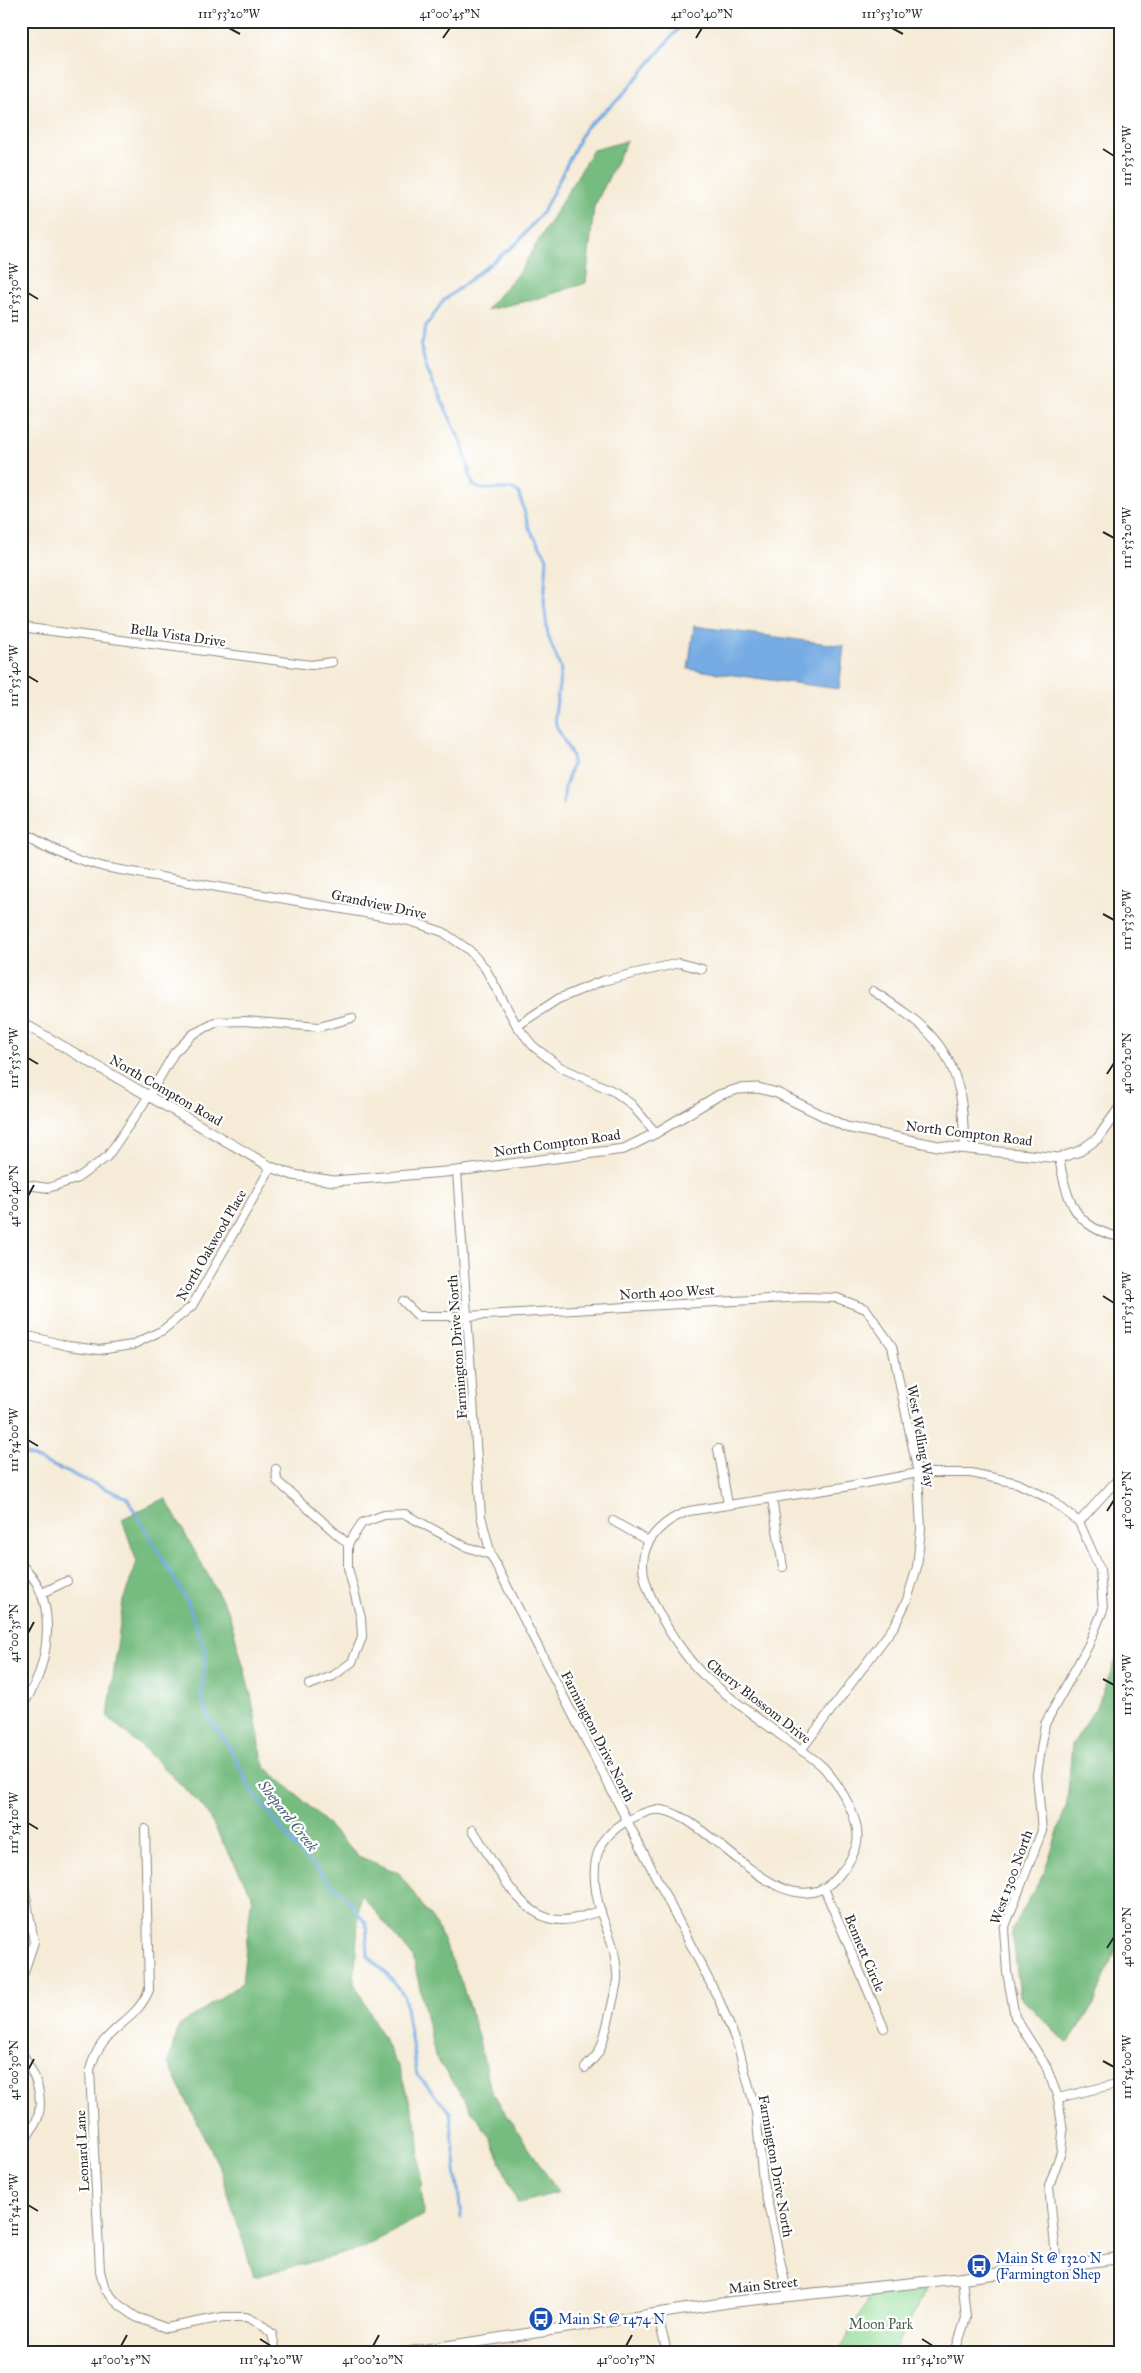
<svg xmlns="http://www.w3.org/2000/svg" width="1141" height="2373" font-family="'IM FELL Great Primer',serif">
<rect width="100%" height="100%" fill="#fff"/>
<filter id="ink" filterUnits="userSpaceOnUse"><feTurbulence type="fractalNoise" baseFrequency=".02" numOctaves="2"/><feDisplacementMap in="SourceGraphic" scale="10" xChannelSelector="R" yChannelSelector="G"/><feConvolveMatrix kernelMatrix="1 2 1 2 8 2 1 2 1" color-interpolation-filters="sRGB"/></filter>
<filter id="wash" filterUnits="userSpaceOnUse"><feTurbulence type="fractalNoise" baseFrequency=".0096" numOctaves="4" result="noise"/><feDisplacementMap in="SourceGraphic" scale="20" xChannelSelector="R" yChannelSelector="G"/><feGaussianBlur stdDeviation="1.12" result="paint"/><feColorMatrix in="noise" values="0 0 0 0 0 0 0 0 0 0 0 0 0 0 0 0 0 1.4 0 .05"/><feComposite in="paint" operator="in"/></filter>
<g filter="url(#wash)">
<rect width="100%" height="100%" fill="#f5ebd7"/>
<polygon fill="#93dc97" stroke="#5f8461" points="927,2289 893,2352 839,2352 870,2297"/>
<g fill="#76bc80" stroke="#507456">
<polygon points="627,141 594,207 586,283 536,299 486,310 520,271 593,150"/>
<polygon points="165,1498 229,1613 251,1695 264,1766 306,1803 358,1856 399,1873 437,1926 462,1984 478,2037 491,2091 558,2192 518,2204 491,2139 435,2056 413,1957 360,1893 354,1983 399,2068 418,2130 423,2215 361,2249 254,2277 220,2168 168,2063 179,2026 242,1983 252,1895 204,1808 154,1758 108,1717 123,1601 137,1562 122,1519"/>
<polygon points="1120,1649 1120,1937 1094,2004 1067,2044 1020,1997 1012,1929 1044,1873 1067,1804 1072,1745 1098,1704"/>
</g>
<polygon fill="#76abe3" stroke="#506b87" points="694,626 844,646 839,689 688,669"/>
<g fill="none" stroke-linecap="round" stroke-linejoin="round">
<g stroke="#76abe3" stroke-width="3">
<polyline points="563,804 565,787 572,765 572,756 556,725 555,716 561,669 548,636 544,603 547,558 529,528 519,493 513,489 481,489 473,485 462,443 427,370 421,348 426,326 443,301 517,243 544,210 585,128 620,98 685,21"/>
<polyline points="21,1452 127,1498 187,1601 206,1653 201,1698 210,1720 229,1746 251,1790 297,1849 347,1899 366,1923 368,1956 386,1973 404,1995 417,2075 450,2112 461,2217"/>
</g>
</g>
</g>
<g filter="url(#ink)">
<g fill="none" stroke-linecap="round" stroke-linejoin="round">
<defs>
<g id="minor">
<polyline points="21,627 311,665 332,662"/>
<path d="M21 829C46 849 73 858 104 867L410 921 443 932 469 950 485 968 517 1026 533 1046 560 1067 615 1092 631 1104 656 1133"/>
<path d="M873 991C915 1019 947 1038 959 1090 964 1109 963 1130 965 1148"/>
<polyline points="517,1026 558,999 602,981 679,963 702,969"/>
<path d="M1059 1158C1067 1199 1073 1228 1120 1237"/>
<polyline points="457,1171 481,1516 491,1555 719,2000 738,2046 756,2112 763,2182 788,2296"/>
<polyline points="21,1184 48,1188 76,1179 107,1157 149,1096 174,1053 193,1034 217,1022 245,1021 319,1027 352,1018"/>
<polyline points="403,1301 418,1316 467,1316 805,1297 837,1298 866,1309 892,1346 918,1473 921,1529 917,1567 907,1600 895,1625 801,1750"/>
<polyline points="21,1334 68,1346 99,1350 132,1345 163,1330 192,1306 271,1167"/>
<polyline points="718,1449 728,1504"/>
<polyline points="276,1469 277,1481 348,1544"/>
<polyline points="772,1499 783,1567"/>
<polyline points="613,1521 648,1541"/>
<polyline points="1079,1522 1117,1480 1120,1473"/>
<path d="M21 1565C53 1591 51 1639 39 1674 35 1686 27 1698 21 1709"/>
<polyline points="42,1593 67,1581"/>
<polyline points="309,1685 333,1676 352,1662 362,1638 361,1618 348,1568 348,1544 362,1523 384,1515 405,1514 464,1546 491,1555"/>
<path d="M145 1829 149 1990C134 2026 101 2026 90 2070L100 2271 105 2289 118 2304 136 2317 166 2328 223 2317H246L261 2324 272 2334 276 2352"/>
<path d="M473 1830C493 1860 520 1922 563 1920 575 1920 589 1914 601 1911"/>
<polyline points="21,1868 34,1942 21,1981"/>
<polyline points="824,1888 884,2028"/>
<path d="M21 2051C33 2072 47 2098 36 2122 32 2130 26 2138 21 2146"/>
<path d="M585 2068C589 2063 595 2058 598 2053 604 2044 615 1993 617 1980 618 1972 615 1959 614 1951 611 1938 605 1925 601 1913 586 1861 595 1830 649 1811 697 1795 775 1930 831 1883 842 1873 851 1862 856 1847 864 1823 839 1784 823 1767 815 1759 804 1752 795 1746 766 1724 735 1703 708 1679 684 1659 642 1595 643 1564 643 1538 666 1519 689 1511L844 1487 918 1473H971L1017 1483 1050 1499 1079 1522 1100 1569 1103 1610 1088 1646 1045 1724 1037 1775 1042 1831 1004 1929 1007 1972 1015 2017 1046 2066 1058 2098 1063 2132 1061 2152 1049 2186 1057 2267"/>
<polyline points="1058,2098 1120,2083"/>
<polyline points="657,2313 667,2352"/>
<polyline points="955,2352 966,2318 962,2278"/>
</g>
<polyline id="tertiary" points="21,1022 271,1167 293,1175 334,1181 457,1171 624,1149 656,1133 719,1095 738,1089 758,1088 777,1093 846,1127 938,1146 1059,1158 1080,1151 1098,1138 1120,1107"/>
<polyline id="secondary" points="411,2352 731,2302 962,2278 1120,2258"/>
</defs>
<use href="#minor" stroke="#908b81" stroke-width="10"/>
<use href="#tertiary" stroke="#908b81" stroke-width="11"/>
<use href="#secondary" stroke="#908b81" stroke-width="12"/>
<use href="#minor" stroke="#fff" stroke-width="8"/>
<use href="#tertiary" stroke="#fff" stroke-width="9"/>
<use href="#secondary" stroke="#fff" stroke-width="10"/>
</g>
</g>
<path fill="none" stroke="#2b2b2b" stroke-width="2" d="M229 28 240 34M892 28 903 34M443 38 450 28M696 38 702 28M1103 149 1114 156M28 293 38 299M1103 532 1114 538M28 676 38 682M1103 914 1114 920M28 1058 38 1064M1107 1074 1114 1063M28 1196 34 1185M1103 1296 1114 1303M28 1440 38 1446M1107 1511 1114 1500M28 1633 34 1622M1103 1679 1114 1685M28 1823 38 1829M1107 1948 1114 1937M1103 2061 1114 2067M28 2070 34 2059M28 2205 38 2211M260 2339 271 2346M922 2339 933 2346M121 2346 127 2335M373 2346 379 2335M626 2346 632 2335"/>
<defs>
<symbol id="bus-disc" viewBox="-11 -11 22 22"><circle r="9.5" fill="#1a4fb4" stroke="#fff"/><path d="M-5-6H5V4H4V6H2V4H-2V6H-4V4H-5ZM-3.5-4V0h7V-4ZM-3.5 1.2v1.5H-2V1.2ZM2 1.2v1.5H3.5V1.2Z" fill="#fff"/></symbol>
</defs>
<g fill-rule="evenodd">
<use href="#bus-disc" x="965" y="2252" width="28" height="28"/>
<use href="#bus-disc" x="527" y="2305" width="28" height="28"/>
</g>
<g text-anchor="middle" stroke-width="4.5" stroke-linejoin="round" paint-order="stroke">
<g font-size="14" fill="#2b2b2b" stroke="#fff">
<text transform="translate(178 635) rotate(8)" y="5">Bella Vista Drive</text>
<text transform="translate(379 904) rotate(12)" y="5">Grandview Drive</text>
<text transform="translate(166 1090) rotate(30)" y="5">North Compton Road</text>
<text transform="translate(969 1133) rotate(7)" y="5">North Compton Road</text>
<text transform="translate(557 1143) rotate(-8)" y="5">North Compton Road</text>
<text transform="translate(211 1245) rotate(-60)" y="5">North Oakwood Place</text>
<text transform="translate(667 1292) rotate(-3)" y="5">North 400 West</text>
<text transform="translate(457 1347) rotate(-94)" y="5">Farmington Drive North</text>
<text transform="translate(921 1436) rotate(80)" y="5">West Welling Way</text>
<text transform="translate(759 1701) rotate(38)" y="5">Cherry Blossom Drive</text>
<text transform="translate(598 1736) rotate(63)" y="5">Farmington Drive North</text>
<text transform="translate(1011 1877) rotate(-70)" y="5">West 1300 North</text>
<text transform="translate(865 1953) rotate(67)" y="5">Bennett Circle</text>
<text transform="translate(82 2151) rotate(-93)" y="5">Leonard Lane</text>
<text transform="translate(776 2166) rotate(80)" y="5">Farmington Drive North</text>
<text transform="translate(763 2285) rotate(-6)" y="5">Main Street</text>
</g>
<g font-size="14" fill="#164399" stroke="#fff" text-anchor="start">
<text x="996" y="2263">Main St @ 1320 N<tspan x="996" dy="16">(Farmington Shep</tspan></text>
<text x="558" y="2324">Main St @ 1474 N</text>
</g>
<g font-size="14" fill="#4a604b" stroke="#fff">
<text x="881" y="2329">Moon Park</text>
</g>
<g font-size="15" font-style="italic" fill="#495e75" stroke="#fff">
<text transform="translate(288 1816) rotate(52)" y="5">Shepard Creek</text>
</g>
</g>
<rect width="1141" height="2373" fill="none" stroke="#fff" stroke-width="55"/>
<rect x="28" y="28" width="1086" height="2318" fill="none" stroke="#2b2b2b" stroke-width="2"/>
<g font-size="12" text-anchor="middle" fill="#2b2b2b">
<text x="229" y="18">111°53'20"W</text>
<text x="450" y="18">41°00'45"N</text>
<text x="702" y="18">41°00'40"N</text>
<text x="892" y="18">111°53'10"W</text>
<text transform="translate(1127 156) rotate(-90)" y="4">111°53'10"W</text>
<text transform="translate(14 293) rotate(-90)" y="4">111°53'30"W</text>
<text transform="translate(1127 538) rotate(-90)" y="4">111°53'20"W</text>
<text transform="translate(14 676) rotate(-90)" y="4">111°53'40"W</text>
<text transform="translate(1127 920) rotate(-90)" y="4">111°53'30"W</text>
<text transform="translate(14 1058) rotate(-90)" y="4">111°53'50"W</text>
<text transform="translate(1127 1063) rotate(-90)" y="4">41°00'20"N</text>
<text transform="translate(14 1196) rotate(-90)" y="4">41°00'40"N</text>
<text transform="translate(1127 1303) rotate(-90)" y="4">111°53'40"W</text>
<text transform="translate(14 1440) rotate(-90)" y="4">111°54'00"W</text>
<text transform="translate(1127 1500) rotate(-90)" y="4">41°00'15"N</text>
<text transform="translate(14 1633) rotate(-90)" y="4">41°00'35"N</text>
<text transform="translate(1127 1685) rotate(-90)" y="4">111°53'50"W</text>
<text transform="translate(14 1823) rotate(-90)" y="4">111°54'10"W</text>
<text transform="translate(1127 1937) rotate(-90)" y="4">41°00'10"N</text>
<text transform="translate(1127 2067) rotate(-90)" y="4">111°54'00"W</text>
<text transform="translate(14 2070) rotate(-90)" y="4">41°00'30"N</text>
<text transform="translate(14 2205) rotate(-90)" y="4">111°54'20"W</text>
<text x="121" y="2364">41°00'25"N</text>
<text x="271" y="2364">111°54'20"W</text>
<text x="373" y="2364">41°00'20"N</text>
<text x="626" y="2364">41°00'15"N</text>
<text x="933" y="2364">111°54'10"W</text>
</g>
</svg>
